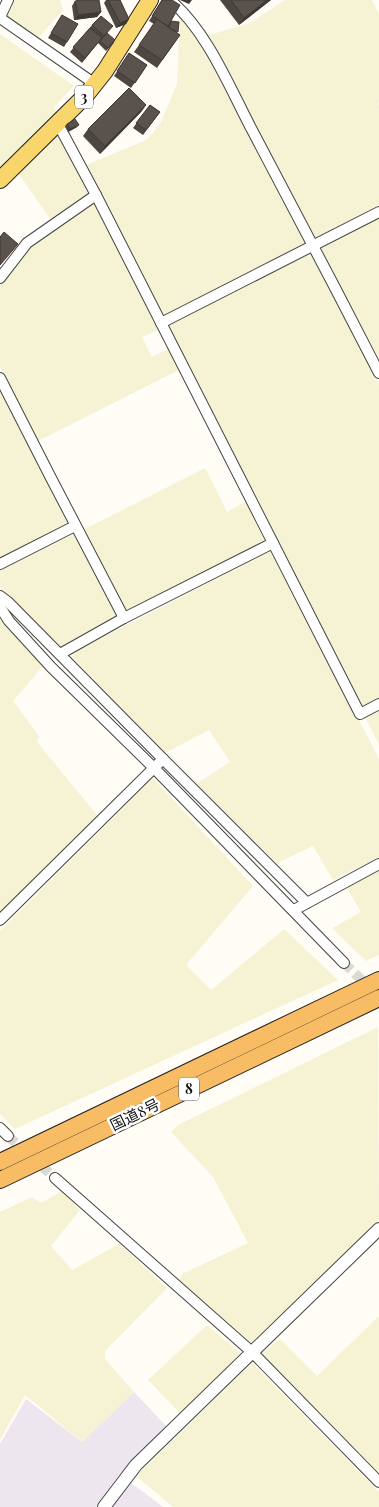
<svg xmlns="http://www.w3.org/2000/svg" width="379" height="1507" font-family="'Playfair Display','Noto Sans JP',serif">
<rect width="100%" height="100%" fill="#fffdf5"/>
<g fill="#eee6ef">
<polygon points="134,1392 167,1427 118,1476 96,1507 0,1507 0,1444 26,1399 82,1442"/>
<polygon points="130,1482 163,1507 112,1507"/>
</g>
<g fill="#f6f3d4">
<polygon points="13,0 60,0 63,10 39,37 6,15"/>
<polygon points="285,0 372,0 379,14 379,102 378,103 379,106 379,205 315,238 209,35 250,23"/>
<polygon points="180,16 202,43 307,244 163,317 84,166 148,139 161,122 177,84"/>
<polygon points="0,34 74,86 54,107 57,112 0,169"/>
<polygon points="58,133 91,194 51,220 18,173"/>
<polygon points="94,201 158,330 142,337 152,357 168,349 179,370 38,441 0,367 0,285 31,245"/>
<polygon points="379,218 379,363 320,247"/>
<polygon points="310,251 379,385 379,698 363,706 167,326"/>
<polygon points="0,391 69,523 0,558"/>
<polygon points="205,468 227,512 248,500 268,542 126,612 83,530"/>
<polygon points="74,534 117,617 62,648 0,587 0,569"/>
<polygon points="272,550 379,759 379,857 333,880 313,846 277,863 196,784 230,762 209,730 165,753 72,657 76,651"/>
<polygon points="0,618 43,666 13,701 39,736 37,742 98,816 0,913"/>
<polygon points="379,709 379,745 365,717"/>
<polygon points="153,778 253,886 186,965 211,990 284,929 338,980 15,1129 0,1114 0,931"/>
<polygon points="379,868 379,955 366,961 332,928 361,912 345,885"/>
<polygon points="378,1027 379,1219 252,1344 179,1281 182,1274 248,1243 213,1177 171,1132 178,1125"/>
<polygon points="62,1191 80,1210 51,1246 72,1270 119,1244 167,1288 105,1351 105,1359 134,1392 82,1442 25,1395 0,1440 0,1212 32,1197 41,1203"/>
<polygon points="379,1316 379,1477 261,1354 280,1339 317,1376"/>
<polygon points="207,1325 242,1354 181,1414 148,1380"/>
<polygon points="252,1363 379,1492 379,1507 173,1507 136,1476"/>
</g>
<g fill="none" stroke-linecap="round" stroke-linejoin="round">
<g stroke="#dbdad3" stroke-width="10" stroke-dasharray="10 5" stroke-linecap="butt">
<polyline points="344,963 370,988"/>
<polyline points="8,1136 55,1178"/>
</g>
<defs>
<g id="minor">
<path d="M170 0C207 31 229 86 251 128 294 209 337 291 379 373"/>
<polyline points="0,17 8,0"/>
<polyline points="0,18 95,84"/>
<polyline points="58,124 96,195 360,714 379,704"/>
<polyline points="0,278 27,243 96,195"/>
<polyline points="161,323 379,212"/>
<polyline points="0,378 51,478 124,618"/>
<polyline points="0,564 75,526"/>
<polyline points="0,596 8,602 163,759"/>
<polyline points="0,607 9,621 51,667 153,767 344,963"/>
<polyline points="60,654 124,618 273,543"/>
<polyline points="294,910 379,864"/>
<polyline points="0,920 163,759 307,903"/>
<polyline points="0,1128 8,1136"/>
<polyline points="55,1178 253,1353 379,1482"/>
</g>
<polyline id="tertiary" points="104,1507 136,1465 379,1229"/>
<polyline id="primary" points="0,180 86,95 105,71 150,0"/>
<g id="trunk">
<polyline points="0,1162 379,980"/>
<polyline points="0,1180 379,998"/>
</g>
</defs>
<use href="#minor" stroke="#444" stroke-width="12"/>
<use href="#tertiary" stroke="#444" stroke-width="14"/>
<use href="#primary" stroke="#222" stroke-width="18"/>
<use href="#trunk" stroke="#222" stroke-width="18"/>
<use href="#minor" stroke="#fff" stroke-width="10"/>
<use href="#tertiary" stroke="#fff" stroke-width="12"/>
<use href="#primary" stroke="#f9d66b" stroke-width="16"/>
<use href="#trunk" stroke="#f7bc64" stroke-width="16"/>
</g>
<g fill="#4d4742">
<polygon points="106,0 120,0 129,19 126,24 116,28 104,3"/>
<polygon points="162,0 171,21 177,33 180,35 157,68 134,52 154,24 149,21"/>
<polygon points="220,0 271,0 239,25"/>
<polygon points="75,1 101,12 97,17 74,20 72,6"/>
<polygon points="62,15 67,42 64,47 48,38"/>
<polygon points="92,25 107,33 114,43 106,51 98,43 82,63 70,52"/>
<polygon points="129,53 147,65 131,88 114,76"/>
<polygon points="146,105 141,112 100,154 83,136 88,129"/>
<polygon points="150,105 160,112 143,135 133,128"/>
<polygon points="67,124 77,127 68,132 65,126"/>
</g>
<g fill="#3f3936">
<polygon points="180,0 192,0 189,4"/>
<polygon points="267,0 271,0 239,25 244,18"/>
<polygon points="101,12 97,17 74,20 78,15"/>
<polygon points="129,19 126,24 116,28 120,23"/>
<polygon points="146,105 141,112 100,154 105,146"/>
<polygon points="79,125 77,127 68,132 70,129"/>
</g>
<g fill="#5a524d" stroke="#3f3936">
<polygon points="81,0 99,0 101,12 78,15 75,1"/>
<polygon points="108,0 120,0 129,19 120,23"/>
<polygon points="162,0 172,0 180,5 168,26 152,16"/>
<polygon points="231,0 267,0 244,18"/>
<polygon points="62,15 78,24 67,42 51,33"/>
<polygon points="101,16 113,26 104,36 92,25"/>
<polygon points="157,19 180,35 162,60 139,45"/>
<polygon points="171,21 179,22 178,32 169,28"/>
<polygon points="90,28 102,38 85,58 73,47"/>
<polygon points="107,33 115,40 108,48 100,41"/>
<polygon points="129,53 147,65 135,83 117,71"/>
<polygon points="129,88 146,105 105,146 88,129"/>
<polygon points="150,105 160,112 146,130 136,123"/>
<polygon points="75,119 79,125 70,129 67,124"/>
<polygon points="4,232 18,244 0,265 0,237"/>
</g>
<g text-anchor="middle" stroke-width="5" stroke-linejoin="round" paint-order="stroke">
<g fill="#fff" stroke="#585858" stroke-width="1">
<rect x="75" y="85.5" width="18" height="23" rx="4"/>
<rect x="179" y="1077.5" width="20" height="23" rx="4"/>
</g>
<g font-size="14" font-weight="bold" fill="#111">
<text x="84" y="102">3</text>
<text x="189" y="1094">8</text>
</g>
<g font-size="15" fill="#111" stroke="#fff">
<text transform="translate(135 1115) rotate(-26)" y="5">国道8号</text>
</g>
</g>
</svg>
